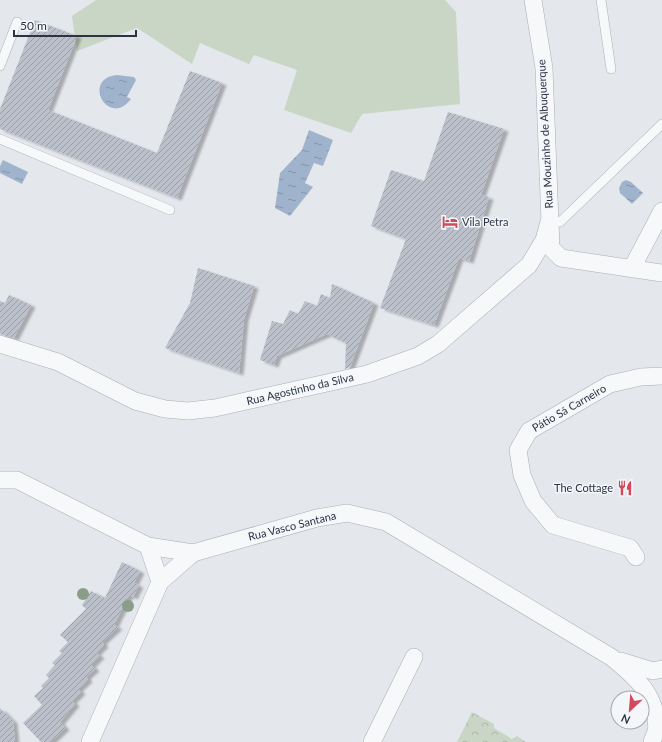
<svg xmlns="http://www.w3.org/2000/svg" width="662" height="742" font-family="Lato,sans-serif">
<defs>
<pattern id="park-crowns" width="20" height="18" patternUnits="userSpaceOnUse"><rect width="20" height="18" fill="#c9d6c5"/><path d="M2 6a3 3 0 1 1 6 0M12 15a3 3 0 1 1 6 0" fill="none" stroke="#adb8ab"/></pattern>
<pattern id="water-ripples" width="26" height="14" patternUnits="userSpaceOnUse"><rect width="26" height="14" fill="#9fb4cc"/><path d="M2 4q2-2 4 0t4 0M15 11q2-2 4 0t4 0" fill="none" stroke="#8293a7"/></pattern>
<pattern id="building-hatch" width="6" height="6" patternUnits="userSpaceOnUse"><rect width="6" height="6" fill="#bbc0ca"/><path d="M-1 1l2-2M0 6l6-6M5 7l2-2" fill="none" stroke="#989da6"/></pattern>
<filter id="shadow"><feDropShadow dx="4.5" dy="2.5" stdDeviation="1" flood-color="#0004"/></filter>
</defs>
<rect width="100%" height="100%" fill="#e4e7ec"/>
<polygon fill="#c9d6c5" points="96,0 445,0 456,12 460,104 362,114 351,133 284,110 297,70 254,55 249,64 200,43 192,64 137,28 77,51 72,16"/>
<polygon fill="url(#park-crowns)" points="472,712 494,724 494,728 512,739 517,736 526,742 457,742"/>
<g fill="url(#water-ripples)">
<path d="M117 75 134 77 136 80 127 97 131 99C108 129 81 78 117 75Z"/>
<polygon points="309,130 333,140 323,166 314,163 305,183 313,187 290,216 275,208 280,173 302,150"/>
<polygon points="3,160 28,172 22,184 0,173 0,166"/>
<polygon points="626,180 631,182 643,193 632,204 620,193 619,188 622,182"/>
</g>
<g fill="url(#building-hatch)" filter="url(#shadow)">
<polygon points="35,20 77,36 48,110 157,153 190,71 222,83 177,198 0,129 0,109"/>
<polygon points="448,112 504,129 481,195 489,197 469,261 459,258 434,325 380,308 406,239 371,226 391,170 424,181"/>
<polygon points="198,268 254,286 244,319 239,373 165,348 190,303"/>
<polygon points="332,284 374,303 350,367 345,369 346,343 327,334 277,356 274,365 260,360 272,321 283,324 290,310 298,314 305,301 317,306 321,294 330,298"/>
<polygon points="9,295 31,305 14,338 0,334 0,301 5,303"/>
<polygon points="122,562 140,571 134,583 139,585 133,597 129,595 114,625 118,627 102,642 104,645 96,653 100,656 91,665 95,669 86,677 88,680 78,689 81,692 72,701 75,704 60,722 65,728 50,742 41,742 23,723 42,705 34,696 43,688 41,686 49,678 46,675 55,665 52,663 62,653 59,651 68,642 60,635 86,609 82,605 91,591 105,598"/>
<polygon points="0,708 13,721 15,742 0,742"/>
</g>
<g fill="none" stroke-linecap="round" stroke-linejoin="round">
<defs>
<g id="service">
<polyline points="601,0 611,69"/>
<polyline points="0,66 17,22"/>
<polyline points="0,139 170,210"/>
<polyline points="549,222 560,222 662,124"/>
</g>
<g id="minor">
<polyline points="533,0 544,68 551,248 561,258 662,273"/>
<polyline points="632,268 662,211"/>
<polyline points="0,344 58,362 135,401 165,409 188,411 215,408 367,374 418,356 438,344 529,265 544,240 549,222"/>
<path d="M0 480H17L148 546 193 553 317 518 347 513 386 522 611 657C637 678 656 694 657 729"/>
<polyline points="148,546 160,582"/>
<polyline points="636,557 630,548 553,525 533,501 522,475 518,450 529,431 610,384 641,377 662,376"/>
<polyline points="621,661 653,671 662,669"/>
<polyline points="90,742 160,582 193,553"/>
<polyline points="372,742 414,657"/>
<polyline points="652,742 661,718"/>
</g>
</defs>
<use href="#service" stroke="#a9aeb7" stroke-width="10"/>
<use href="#minor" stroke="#a9aeb7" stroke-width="18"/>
<use href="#service" stroke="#f7f8fa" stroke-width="9"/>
<use href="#minor" stroke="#f7f8fa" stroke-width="17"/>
</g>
<g fill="#899d89">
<circle cx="83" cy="594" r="6"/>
<circle cx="128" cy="606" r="6"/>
</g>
<defs>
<symbol id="hotel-bare" viewBox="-9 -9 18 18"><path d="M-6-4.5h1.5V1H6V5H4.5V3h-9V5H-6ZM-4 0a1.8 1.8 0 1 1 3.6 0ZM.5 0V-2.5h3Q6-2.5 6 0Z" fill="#d1495b" stroke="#f4f6f9" stroke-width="2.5" paint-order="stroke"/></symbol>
<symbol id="restaurant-bare" viewBox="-9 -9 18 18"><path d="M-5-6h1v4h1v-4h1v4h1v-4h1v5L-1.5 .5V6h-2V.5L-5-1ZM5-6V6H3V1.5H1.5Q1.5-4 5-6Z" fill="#d1495b" stroke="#f4f6f9" stroke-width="2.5" paint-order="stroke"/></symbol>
</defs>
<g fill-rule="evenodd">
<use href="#hotel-bare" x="439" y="211" width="22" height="22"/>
<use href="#restaurant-bare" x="614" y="477" width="22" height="22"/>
</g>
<g text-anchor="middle" stroke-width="3" stroke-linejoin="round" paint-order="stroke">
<g font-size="11" fill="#2b3445" stroke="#f4f6f9">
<text transform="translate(545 134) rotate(-93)" y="4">Rua Mouzinho de Albuquerque</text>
<text transform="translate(300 389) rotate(-13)" y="4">Rua Agostinho da Silva</text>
<text transform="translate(569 408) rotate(-30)" y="4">Pátio Sá Carneiro</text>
<text transform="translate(292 526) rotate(-14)" y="4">Rua Vasco Santana</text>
</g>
<g font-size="11" fill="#2b3445" stroke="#f4f6f9" text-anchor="start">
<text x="462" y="226">Vila Petra</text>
<text x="613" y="492" text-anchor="end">The Cottage</text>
</g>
</g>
<g transform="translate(630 710) rotate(206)"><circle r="19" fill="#f4f6f9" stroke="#a4a8b1"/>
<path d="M0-3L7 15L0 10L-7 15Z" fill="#d1495b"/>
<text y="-6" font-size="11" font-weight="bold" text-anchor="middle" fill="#2b3445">N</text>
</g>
<path d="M14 30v6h122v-6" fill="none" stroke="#2b3445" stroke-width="2"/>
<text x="20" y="30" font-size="12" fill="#2b3445" stroke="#f4f6f9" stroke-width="3" paint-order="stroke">50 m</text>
</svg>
